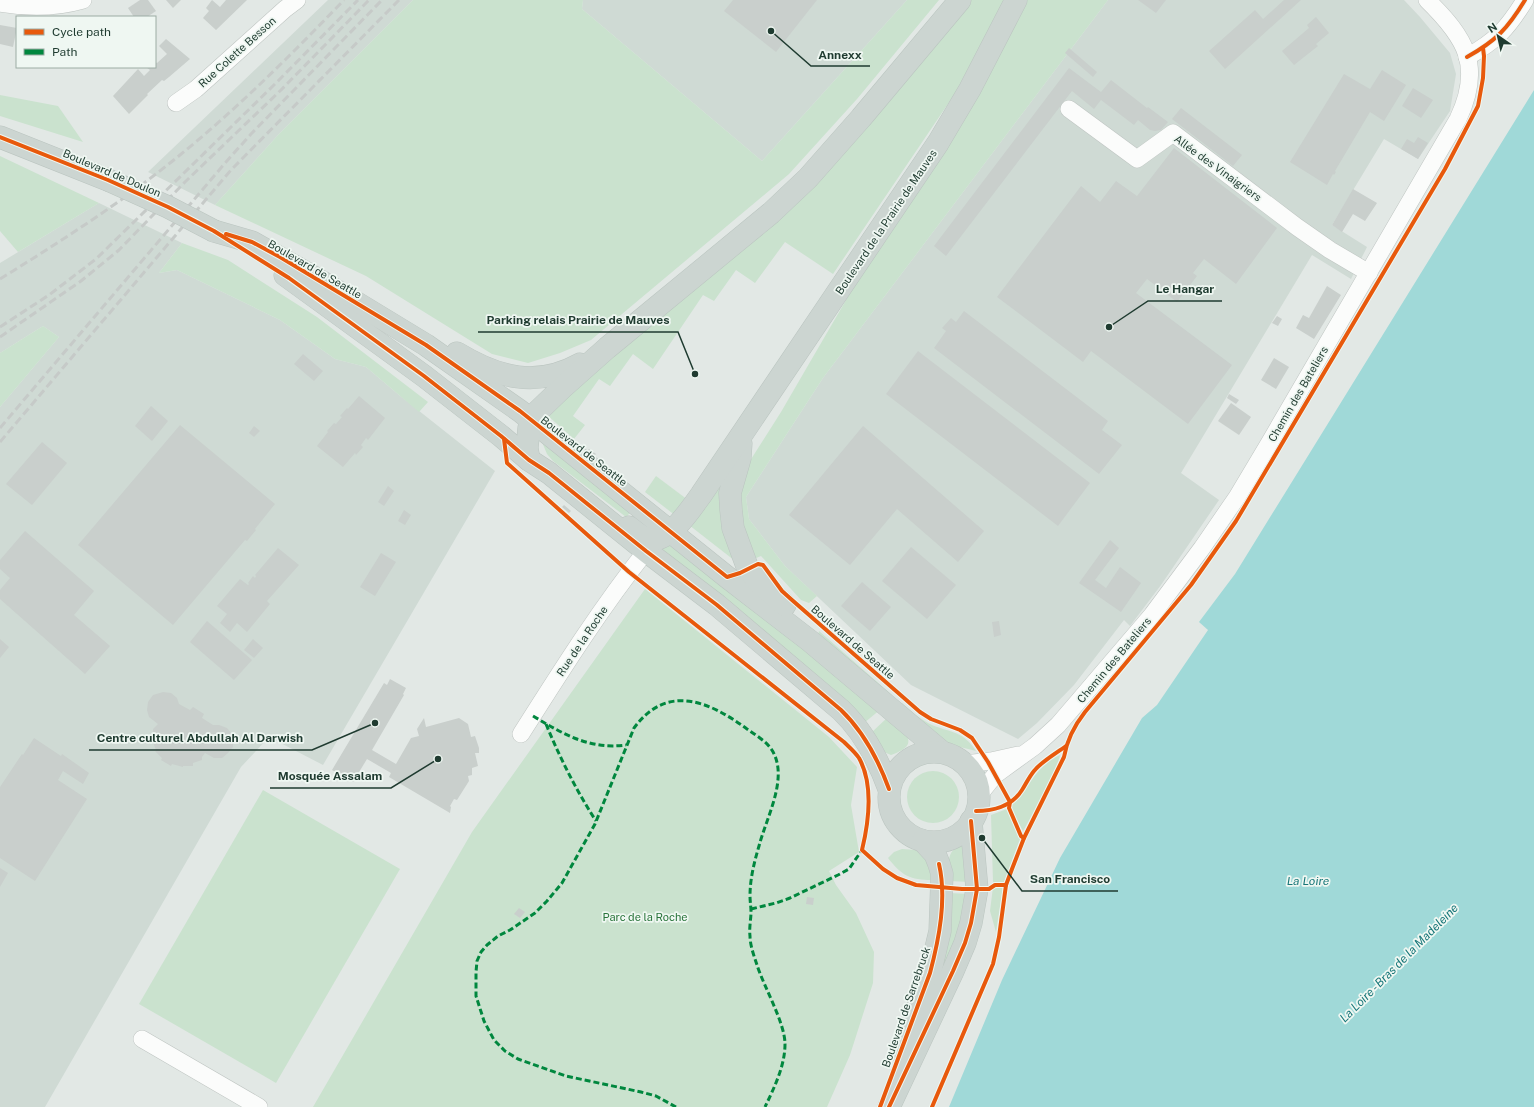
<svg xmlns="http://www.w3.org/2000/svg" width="1534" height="1107" font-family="'Public Sans',sans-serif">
<rect width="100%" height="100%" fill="#e2e8e5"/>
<g fill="#cfdad4">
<polygon points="328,0 413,0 278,135 215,205 148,172"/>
<polygon points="583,0 907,0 762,161 582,9"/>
<polygon points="1108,0 1404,0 1420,17 1450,53 1456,74 1450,111 1418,159 1384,139 1332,225 1367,247 1351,279 1312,255 1181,473 1219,500 1161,585 1130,626 1124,620 1074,685 1037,723 1018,739 911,685 785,566 749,519 746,497 823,378"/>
<polygon points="99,203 182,243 159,273 177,270 280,320 335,359 366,367 399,395 495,471 323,765 269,737 241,767 45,1107 0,1107 0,407 59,337 43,326 0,353 0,263"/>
</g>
<g fill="#cae2ce">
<polygon points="413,0 583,0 582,9 762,161 907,0 939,0 857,99 789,174 591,340 560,353 528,363 492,354 366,276 215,205 278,135"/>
<polygon points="969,0 1004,0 956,92 833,274 785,242 755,283 736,270 714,301 703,295 653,369 633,354 610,386 599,379 573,416 585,425 574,439 547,415 563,396 800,200"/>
<polygon points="1027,0 1108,0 823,378 746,497 749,519 785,566 817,596 809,603 801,600 761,556 754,559 738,516 738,492 748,464 781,412 860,276"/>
<polygon points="0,95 58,106 83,142 0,116"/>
<polygon points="0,156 99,203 18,252 0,231"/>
<polygon points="182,243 228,260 317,317 428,402 419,412 366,367 335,359 280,320 177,270 159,273"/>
<polygon points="43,326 59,337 0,407 0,353"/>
<polygon points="542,442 632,511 626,517 553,461 547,454"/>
<polygon points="722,473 739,564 689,525"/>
<polygon points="656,476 688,500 676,516 645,492"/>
<polygon points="671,541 881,709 864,723 650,547"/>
<polygon points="645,589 829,737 857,767 851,805 859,852 829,871 836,885 856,913 874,952 873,983 850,1055 827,1107 313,1107 472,832"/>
<polygon points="819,631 892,695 887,698 818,635"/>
<path d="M902 703C911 711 921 720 932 725 952 733 963 731 976 751L952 745 942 740 900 705Z"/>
<path d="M888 717C903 731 924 744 891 755L884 752 871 733Z"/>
<path d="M1060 755C1060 762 1029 822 1023 831L1010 806C1030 789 1033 768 1060 755Z"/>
<circle cx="933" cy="797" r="26"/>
<polygon points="263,790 400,869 276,1083 139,1004"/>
<polygon points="1007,809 1020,839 1004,882 993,882 991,815"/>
<path d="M959 846H963L970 882 949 881C949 869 945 852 959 846Z"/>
<path d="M902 849 916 850 927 858 932 880C910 880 902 876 888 858L894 852Z"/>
<polygon points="993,887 1003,887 996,932 990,911"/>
<polygon points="949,893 970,894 969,907 902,1062"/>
</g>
<polygon fill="#a0d9d8" points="1534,90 1534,1107 949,1107 1002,980 1060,858 1142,718 1157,705 1208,630 1199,622 1235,574"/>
<g fill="#c9cfcc">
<polygon points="140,0 148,0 156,11 147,17 134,17 128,8"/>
<polygon points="166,0 181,0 173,8"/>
<polygon points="212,0 220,7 226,0 247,0 216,30 203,18 209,11 206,8"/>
<polygon points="733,0 817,0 776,52 724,11"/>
<polygon points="1138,0 1166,0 1156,13"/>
<polygon points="1284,0 1301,0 1225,69 1209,51 1255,10 1263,19"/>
<polygon points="1316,17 1329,33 1316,44 1318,46 1294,65 1282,51 1309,28 1307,25"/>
<polygon points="0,25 17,28 13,47 0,44"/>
<polygon points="166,39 190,59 169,77 164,81 162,80 147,94 148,95 129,114 113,96 138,69 144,76 150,70 146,67 155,67 155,62 157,63 167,54 159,46"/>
<polygon points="1069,48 1097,72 1093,77 1065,53"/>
<polygon points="1069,68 1101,92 1111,80 1147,108 1148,107 1168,122 1161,130 1155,131 1150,130 1138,120 1134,125 1101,100 1094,109 1072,91 946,256 934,246"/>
<polygon points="1382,70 1406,85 1384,121 1370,112 1335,171 1336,172 1334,175 1333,174 1327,185 1290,162 1344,74 1370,89"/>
<polygon points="1413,88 1433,100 1421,118 1402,106"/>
<polygon points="1181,108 1242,155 1233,166 1172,119"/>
<polygon points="1418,137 1428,143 1418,159 1401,149 1407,139 1414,143"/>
<polygon points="1174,148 1277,228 1236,284 1204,259 1193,273 1197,276 1177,302 1147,279 1136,293 1232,365 1188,424 1091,351 1083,362 997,297 1081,186 1100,202 1116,181 1137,196"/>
<polygon points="1353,189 1377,203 1365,221 1353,214 1342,232 1332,225"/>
<polygon points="1327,286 1341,295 1314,339 1296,328 1303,315 1309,318"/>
<polygon points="964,311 1108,421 1102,430 1122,445 1099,474 934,348 946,331 942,328 951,318 956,322"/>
<polygon points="1277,316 1282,319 1278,326 1272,323"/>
<polygon points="918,351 1090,483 1058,526 886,394"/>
<polygon points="303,354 323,371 314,381 294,364"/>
<polygon points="1274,358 1289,367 1276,389 1261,380"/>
<polygon points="1229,394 1239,400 1236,404 1227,398"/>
<polygon points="359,396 385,418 368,440 366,438 361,445 363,447 356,455 355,453 343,467 317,446 328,432 327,431 334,423 336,424 342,417 340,416 347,408 348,409"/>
<polygon points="1231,403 1251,417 1239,435 1218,421"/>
<polygon points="151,406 168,421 152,441 135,426"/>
<polygon points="180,425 275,504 255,529 256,530 247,541 245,540 173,625 78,545"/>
<polygon points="254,426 260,431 254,437 249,433"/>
<polygon points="863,426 984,531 958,562 897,509 850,565 789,515"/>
<polygon points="42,442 67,463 32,505 6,484"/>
<polygon points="589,449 596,454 594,456 587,451"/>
<polygon points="388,486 394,491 384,506 378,502"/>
<polygon points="564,505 571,511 569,513 562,507"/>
<polygon points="404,510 411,515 405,525 398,521"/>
<polygon points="25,531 94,591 74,615 110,646 85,674 0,599 0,590 10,578 0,569 0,560"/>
<polygon points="1110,540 1119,548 1095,580 1106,588 1120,567 1141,583 1121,612 1079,583"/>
<polygon points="911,547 956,585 927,619 882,581"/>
<polygon points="278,548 299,565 267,601 270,604 247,632 237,623 230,632 220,623 227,614 217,606 240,579 248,585 249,584 248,583 253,576 255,578 256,576 255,575"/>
<polygon points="381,553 396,562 375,596 360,587"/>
<polygon points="862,582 891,607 870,631 841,606"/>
<polygon points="207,621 252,660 234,680 190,642"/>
<polygon points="999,621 1001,635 994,637 992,622"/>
<polygon points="0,639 9,647 0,658"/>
<polygon points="253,639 263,648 254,658 244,650"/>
<polygon points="390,679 406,688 403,694 404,695 372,750 396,764 411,738 419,736 417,729 424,718 426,727 459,718 468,724 471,737 475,736 479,748 479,753 475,753 478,766 472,768 472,775 468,776 469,781 457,800 454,799 450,806 451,807 450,813 389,777 391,773 367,759 353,782 332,770 384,683 387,685"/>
<polygon points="163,692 171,693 177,698 179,704 190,710 193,707 204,714 202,718 213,725 219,725 227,728 232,734 233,739 233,747 228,753 222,758 214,758 205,753 202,757 202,760 193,763 193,766 183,766 183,767 172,764 171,766 161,760 162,758 155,751 156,750 152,740 154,739 153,729 158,724 149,717 147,710 148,702 153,695"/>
<polygon points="34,738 61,756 62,754 89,773 83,784 63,771 58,780 87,799 35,881 0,858 0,787 22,754 23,755"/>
<polygon points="0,868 8,873 0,887"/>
<polygon points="807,897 814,898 813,905 806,904"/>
<polygon points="519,908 525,912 520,918 514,914"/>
</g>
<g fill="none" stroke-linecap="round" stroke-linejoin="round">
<defs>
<g id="minor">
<path d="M0 3C28 8 55 8 83 0"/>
<path d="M1467 57C1496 41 1508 28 1525 0"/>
<polyline points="176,103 196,89 285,9 297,0"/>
<polyline points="1069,109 1137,159 1173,133 1297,227 1330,250 1369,273"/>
<path d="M521 734C561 671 600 609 646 551"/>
<polyline points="965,764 991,761 1018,755"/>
<path d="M979 795 995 775 1035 746 1058 725 1152 615 1202 548 1237 497 1271 440 1458 119C1483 66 1466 38 1427 0"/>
<polyline points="142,1039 259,1107"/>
</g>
<g id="primary">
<polyline points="0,137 108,180"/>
<polyline points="214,231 252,242 324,283 426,345 520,411 727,577 810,641 942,752"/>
<path d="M285 275 424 376 501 436 529 460 549 473 646 551 717 605 841 710C864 732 878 759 889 789"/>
<path d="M457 353C498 378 537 388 580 364"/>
<polyline points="741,443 740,458 730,493 731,510 733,528 748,569 757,580 785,605"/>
<polyline points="529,460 527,448 529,428 531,420 537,412 562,388 607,348 771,213 808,178 861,118 960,0"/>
<path d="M629 527C635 532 645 540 653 540 672 538 690 510 701 495L938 143 970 89 1016 0"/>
<circle cx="934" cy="797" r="45"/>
<polyline points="901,1052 930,973 940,931 942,874 939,864 935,854 923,841"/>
<polyline points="889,1107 953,971 965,943 971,923 977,889 971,821"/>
</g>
</defs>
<use href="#minor" stroke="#bfc5c2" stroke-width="18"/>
<use href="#primary" stroke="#bbc5c0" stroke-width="23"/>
<use href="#minor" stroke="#fbfcfb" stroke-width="17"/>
<use href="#primary" stroke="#ccd5d1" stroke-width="22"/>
<g stroke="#c6cac8" stroke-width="3" stroke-dasharray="8 4" stroke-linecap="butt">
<path d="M0 279C58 243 116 206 170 163 232 114 289 57 344 0"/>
<polyline points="0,327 49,295 96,259 275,84 358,0"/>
<polyline points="0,337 81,281 119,250 185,182 281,90 369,0"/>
<polyline points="0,428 226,162 251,134 382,0"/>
<polyline points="0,442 231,170 399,0"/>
</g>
<defs>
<polyline id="primary-bridge" points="108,180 168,207 214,231"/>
</defs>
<use href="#primary-bridge" stroke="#bbc5c0" stroke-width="23" stroke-linecap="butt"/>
<use href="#primary-bridge" stroke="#ccd5d1" stroke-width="22"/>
<g stroke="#00873e" stroke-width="3" stroke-dasharray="6 3" stroke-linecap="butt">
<path d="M533 716C563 734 590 750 626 745"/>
<path d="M546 724C560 758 576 790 596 821"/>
<polyline points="751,909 776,903 790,898 838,875 849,869 862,850"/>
<path d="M676 1107 656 1096 641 1092 566 1076 518 1059 505 1051 494 1040 484 1021 476 996V972L477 961 481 952 487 945 498 936 510 930 535 913 547 901 562 883 595 824 634 728C667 683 709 701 747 729 757 736 770 743 775 756 786 783 766 819 759 846 754 863 750 879 750 896 750 902 751 906 751 912 751 919 749 928 750 936 750 945 754 956 757 965 764 987 785 1023 785 1044 785 1066 774 1088 765 1107"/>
</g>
<defs>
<g id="cycleway">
<path d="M1467 57C1496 41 1508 28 1525 0"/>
<path d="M0 137 108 180 168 207 214 231 289 278 424 376 501 436 529 460 549 473 646 551 717 605 841 710C864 732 878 759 889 789"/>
<polyline points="226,234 252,242 280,257 426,345 520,411 727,577 740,573 758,564 763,565 782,591 792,600 920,712 931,719 960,730 972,738 988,762 1010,802 1009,808 1021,836 1024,838"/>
<path d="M504 439 507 463 629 572 844 742C849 747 855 752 859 758 874 785 869 821 862 850L883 869 897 878 916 885 962 889H989L995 885H1006"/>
<path d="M976 811C995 811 1012 806 1022 790 1026 784 1029 777 1034 771 1042 761 1055 754 1066 746"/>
<path d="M880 1107 930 973C939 939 947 899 939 864"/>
<polyline points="889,1107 953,971 965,943 971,923 977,889 971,821"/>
<path d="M932 1107 993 964 999 937 1006 885 1012 869 1024 838 1064 757C1067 739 1074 726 1085 712L1191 585 1236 521 1445 169 1478 106 1483 78 1484 56 1483 48"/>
</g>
</defs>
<use href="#cycleway" stroke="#eff7f2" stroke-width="6"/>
<use href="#cycleway" stroke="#e8590c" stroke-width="4"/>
</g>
<g text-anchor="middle" stroke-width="3.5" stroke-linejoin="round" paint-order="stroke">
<g font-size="11" fill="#1f3b30" stroke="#eff7f2">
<text transform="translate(237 52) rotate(-42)" y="4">Rue Colette Besson</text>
<text transform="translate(1218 168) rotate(36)" y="4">Allée des Vinaigriers</text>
<text transform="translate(112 173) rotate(23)" y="4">Boulevard de Doulon</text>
<text transform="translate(886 222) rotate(-56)" y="4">Boulevard de la Prairie de Mauves</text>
<text transform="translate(315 269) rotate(30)" y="4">Boulevard de Seattle</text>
<text transform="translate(1298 394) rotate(-60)" y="4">Chemin des Bateliers</text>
<text transform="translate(584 451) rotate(38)" y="4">Boulevard de Seattle</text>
<text transform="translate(582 641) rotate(-56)" y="4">Rue de la Roche</text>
<text transform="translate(853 642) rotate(41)" y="4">Boulevard de Seattle</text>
<text transform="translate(1114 660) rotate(-50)" y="4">Chemin des Bateliers</text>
<text transform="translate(906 1007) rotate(-71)" y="4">Boulevard de Sarrebruck</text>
</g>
<g font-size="11" fill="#28743a" stroke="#eff7f2">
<text x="645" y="921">Parc de la Roche</text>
</g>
<g font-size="12" font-style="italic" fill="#187779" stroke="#eff7f2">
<text x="1308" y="885">La Loire</text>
<text transform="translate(1399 963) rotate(-45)" y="4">La Loire - Bras de la Madeleine</text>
</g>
</g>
<path fill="none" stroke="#1f3b30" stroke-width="1.5" d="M771 31L811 66H870M1109 327L1148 301H1222M695 374L678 332H478M375 723L312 750H89M438 759L391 788H270M982 838L1022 891H1118"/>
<g fill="#1f3b30" stroke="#eff7f2" stroke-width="1.5">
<circle cx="771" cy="31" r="4"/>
<circle cx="1109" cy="327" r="4"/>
<circle cx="695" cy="374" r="4"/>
<circle cx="375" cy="723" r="4"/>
<circle cx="438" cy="759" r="4"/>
<circle cx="982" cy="838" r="4"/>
</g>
<g font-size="12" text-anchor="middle" font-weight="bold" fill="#1f3b30" stroke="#eff7f2" stroke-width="3.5" stroke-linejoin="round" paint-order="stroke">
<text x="840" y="59">Annexx</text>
<text x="1185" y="293">Le Hangar</text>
<text x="578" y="324">Parking relais Prairie de Mauves</text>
<text x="200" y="742">Centre culturel Abdullah Al Darwish</text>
<text x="330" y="780">Mosquée Assalam</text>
<text x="1070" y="883">San Francisco</text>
</g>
<rect x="16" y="16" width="140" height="52" fill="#eff7f2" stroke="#9caca4"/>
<rect x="24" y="29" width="20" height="6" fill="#e8590c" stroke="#9caca4"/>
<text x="52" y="36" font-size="12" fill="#1f3b30">Cycle path</text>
<rect x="24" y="49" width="20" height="6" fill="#00873e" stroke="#9caca4"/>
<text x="52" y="56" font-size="12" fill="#1f3b30">Path</text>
<g transform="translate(1498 36) rotate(326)" stroke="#eff7f2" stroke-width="3" paint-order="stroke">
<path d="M0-3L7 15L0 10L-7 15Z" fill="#1f3b30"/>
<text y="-6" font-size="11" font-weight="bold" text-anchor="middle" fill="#1f3b30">N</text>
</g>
</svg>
